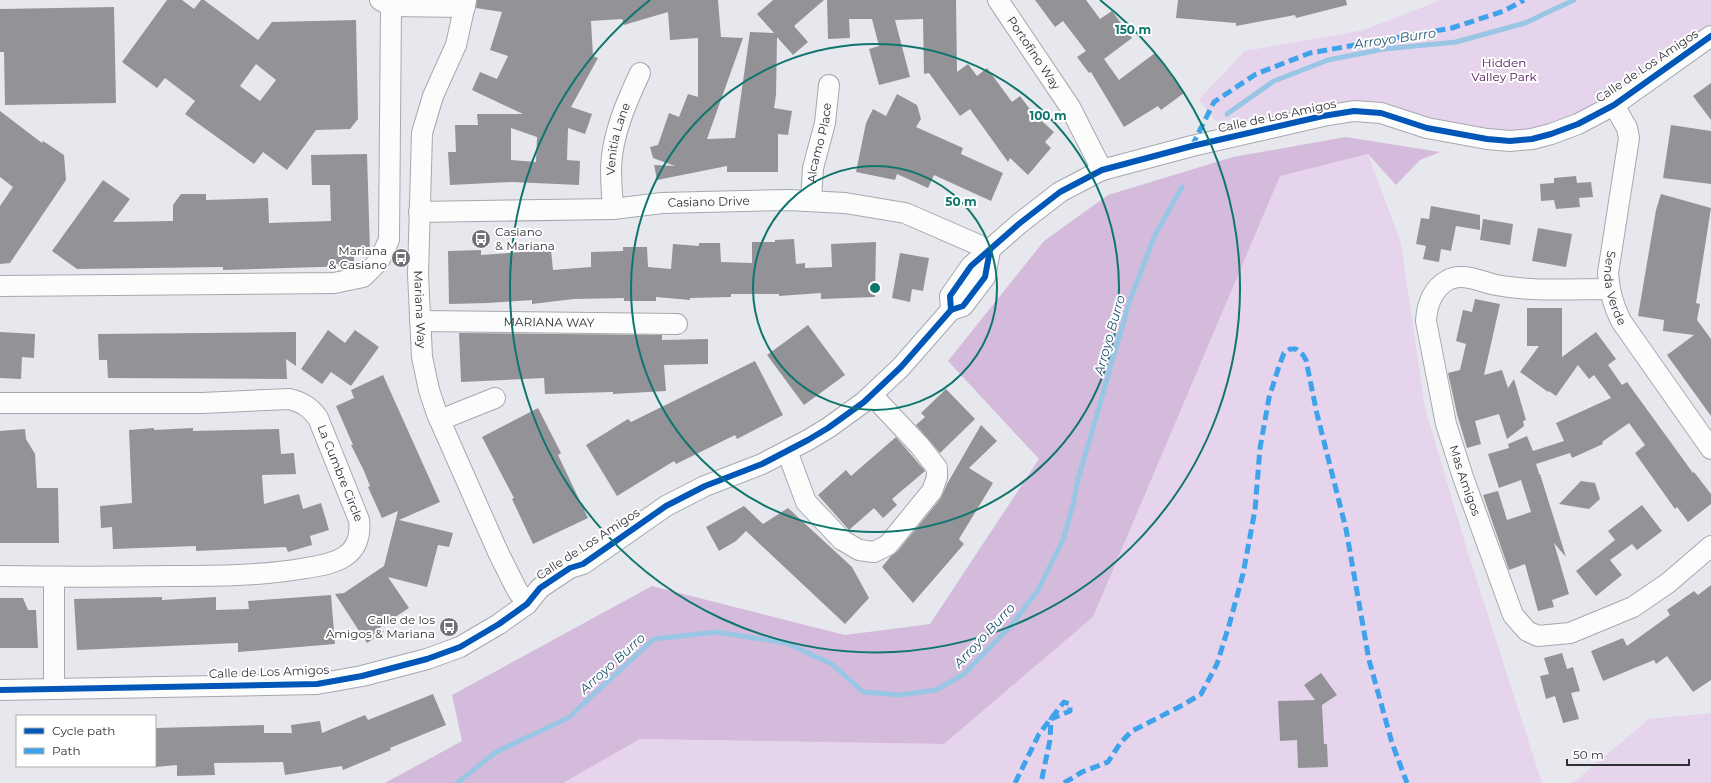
<svg xmlns="http://www.w3.org/2000/svg" width="1711" height="783" font-family="Montserrat,sans-serif">
<rect width="100%" height="100%" fill="#e7e8ee"/>
<g fill="#e6d4ec">
<polygon points="1441,0 1711,0 1711,36 1551,134 1459,133 1323,116 1215,121 1199,99 1245,51 1364,30"/>
<polygon points="1368,154 1401,243 1425,408 1469,556 1542,783 563,783 640,739 944,744 1093,617 1280,175"/>
<polygon points="1711,713 1711,783 1573,783 1649,719"/>
</g>
<polygon fill="#d4bbdb" points="1346,137 1440,152 1420,160 1396,185 1368,154 1280,176 1093,617 944,744 640,739 563,783 385,783 462,741 452,695 652,586 845,635 930,624 1039,459 948,361 1044,241 1108,195 1233,157"/>
<g fill="none" stroke-linecap="round" stroke-linejoin="round">
<g stroke="#99c6e4" stroke-width="5">
<polyline points="1227,114 1274,81 1328,60 1384,49 1456,42 1525,23 1574,0"/>
<polyline points="457,783 496,752 568,718 654,639 716,632 786,643 832,664 863,692 900,695 936,690 964,674 1010,627 1038,590 1063,540 1073,505 1077,483 1130,300 1155,235 1182,187"/>
</g>
</g>
<g fill="#939397" fill-rule="evenodd">
<path d="M167 0H182L194 9 201 0H204L258 40 272 22 356 20 358 119 350 129 316 130 287 170 263 152 254 164 185 114 195 101 165 78 157 88 122 62ZM256 64 276 80 260 101 240 86Z"/>
<path d="M477 0H718L721 37 743 38 707 139 735 138 750 32 774 33 757 14 773 0H824L794 26 808 42 793 55 777 37 776 95 774 108 792 111 788 135 778 134V172H727V166L657 180 654 165 675 166 653 158 650 147 658 145 669 113 679 117 688 94 698 97V38L670 40 668 12 624 25 622 19 591 21 593 56 598 58 571 107 592 114 585 134 568 128 567 160 580 161 579 185 512 182 450 185 448 152H456L455 125H478L477 114H523L472 90 480 72 497 79 508 56 490 50 502 12 476 8ZM511 128 537 137 536 162 511 160Z"/>
<polygon points="827,0 956,0 957,72 968,64 977,76 987,68 1012,102 1020,96 1032,112 1054,132 1045,142 1051,148 1028,175 1010,158 1008,162 970,109 960,116 929,73 924,74 923,19 895,20 910,77 879,85 869,49 879,46 872,19 849,19 850,38 828,39"/>
<polygon points="1035,0 1086,0 1100,19 1112,11 1132,38 1104,59 1119,80 1155,53 1184,93 1161,110 1158,106 1124,127 1091,72 1089,73 1077,57 1086,51 1063,21 1055,27"/>
<polygon points="1178,0 1346,0 1347,5 1296,18 1295,15 1236,26 1236,23 1176,18"/>
<polygon points="114,7 116,103 5,105 4,52 0,52 0,9"/>
<polygon points="1711,83 1711,120 1693,96"/>
<polygon points="897,94 917,105 921,119 916,127 963,148 961,154 1003,173 991,201 934,175 928,188 897,174 895,180 856,172 866,123 873,109 886,116"/>
<polygon points="0,111 42,143 43,141 64,155 66,180 10,263 0,264 0,206 13,187 0,177"/>
<polygon points="1671,125 1711,131 1711,184 1663,178"/>
<polygon points="367,154 370,251 354,251 354,266 223,270 223,267 77,269 52,251 103,180 130,199 113,222 173,221 173,205 181,194 206,194 206,200 268,198 269,223 331,221 330,185 312,185 311,155"/>
<polygon points="1576,176 1577,183 1591,182 1593,197 1579,198 1580,207 1556,209 1554,200 1541,201 1540,184 1554,183 1554,178"/>
<polygon points="1661,194 1711,208 1696,303 1700,304 1697,320 1711,339 1711,416 1667,355 1694,335 1663,331 1664,320 1638,316 1656,210"/>
<polygon points="1431,206 1480,215 1480,230 1456,226 1451,251 1441,249 1439,262 1423,259 1426,246 1416,244 1421,218 1429,219"/>
<polygon points="1483,219 1513,224 1510,245 1480,240"/>
<polygon points="1538,228 1572,234 1566,267 1532,261"/>
<polygon points="794,239 796,264 805,263 805,268 832,267 831,244 876,242 875,297 821,299 821,293 779,296 779,294 731,294 731,297 690,298 690,300 656,297 656,301 624,301 624,298 574,299 532,304 532,300 488,303 449,304 448,251 481,250 481,255 551,250 553,270 591,267 591,252 623,251 623,247 647,247 648,267 671,269 673,244 699,246 699,243 720,243 721,262 752,263 752,242 775,242 775,240"/>
<polygon points="900,253 929,258 923,291 912,289 910,302 892,298"/>
<polygon points="1475,299 1500,304 1484,375 1502,370 1508,388 1514,379 1526,420 1523,421 1524,426 1507,439 1499,414 1475,421 1481,444 1467,448 1457,414 1448,373 1460,370 1466,344 1456,341 1463,310 1472,312"/>
<polygon points="1527,308 1562,308 1562,357 1596,332 1616,359 1608,365 1622,385 1627,382 1693,473 1694,472 1711,494 1711,504 1688,522 1677,507 1675,509 1635,453 1645,445 1629,423 1602,442 1603,444 1572,458 1570,453 1536,464 1539,473 1537,473 1540,474 1566,557 1554,543 1569,594 1552,600 1554,607 1538,611 1525,564 1509,570 1483,495 1498,491 1507,520 1531,512 1521,480 1499,488 1488,454 1509,448 1508,444 1527,436 1533,451 1564,441 1556,423 1611,398 1594,375 1589,379 1578,365 1556,396 1549,391 1548,392 1520,372 1539,346 1527,346"/>
<polygon points="808,325 845,375 804,405 767,355"/>
<polygon points="328,330 345,343 355,330 379,347 351,386 331,372 322,384 301,369"/>
<polygon points="0,332 35,334 34,358 22,357 21,379 0,378"/>
<polygon points="296,332 296,366 286,359 287,379 108,378 107,360 99,360 98,334"/>
<polygon points="459,333 662,335 662,340 708,339 708,364 664,365 666,391 613,394 613,392 545,394 544,378 461,382"/>
<polygon points="755,361 783,415 737,439 735,435 676,464 674,461 617,496 586,445 628,419 631,422"/>
<polygon points="383,375 440,502 399,520 453,533 449,547 438,545 427,587 388,577 409,608 380,627 384,632 367,643 335,594 344,593 384,566 398,511 382,518 368,487 370,486 364,471 351,445 353,445 336,406 354,398 351,390"/>
<polygon points="946,389 975,419 940,453 916,425 925,417 921,413"/>
<polygon points="538,408 561,453 558,455 588,518 533,544 512,499 514,498 482,437"/>
<polygon points="981,425 997,441 969,468 993,483 959,539 964,544 913,603 882,567 891,556 897,552 941,498 947,484"/>
<polygon points="154,428 154,430 193,428 193,431 279,429 281,454 294,453 296,474 262,475 264,504 299,494 303,509 321,503 329,530 310,536 312,545 288,552 286,547 196,551 196,546 113,549 112,527 101,528 100,506 132,503 129,430"/>
<polygon points="25,429 26,439 35,454 37,488 58,488 59,543 0,543 0,431"/>
<polygon points="896,437 925,471 892,499 897,505 883,518 874,508 849,530 818,495 846,470 851,476"/>
<polygon points="1581,481 1595,483 1600,499 1589,509 1559,504"/>
<polygon points="1642,505 1662,531 1637,550 1632,544 1610,560 1622,575 1596,596 1576,571 1615,540 1608,531"/>
<polygon points="744,506 763,524 788,508 852,567 869,598 845,624 746,531 736,541 719,551 706,527"/>
<polygon points="1711,585 1711,680 1693,692 1667,656 1656,664 1654,660 1603,681 1591,651 1623,638 1627,646 1670,615 1667,610 1694,591 1698,595"/>
<polygon points="331,595 335,644 238,652 238,643 77,650 74,599 162,597 162,600 216,597 216,610 249,609 248,601"/>
<polygon points="0,598 23,598 28,610 36,610 38,648 0,648"/>
<polygon points="1562,653 1567,669 1573,667 1580,691 1571,693 1579,719 1563,723 1555,696 1546,699 1540,676 1549,674 1544,658"/>
<polygon points="1321,673 1337,695 1322,705 1324,744 1327,744 1328,767 1298,768 1297,740 1280,741 1278,701 1315,700 1304,685"/>
<polygon points="433,694 446,725 390,748 391,750 343,770 342,766 285,775 283,762 214,763 215,775 177,776 177,765 155,767 155,728 264,725 264,733 292,733 291,725 320,721 322,733 365,715 368,720"/>
</g>
<g fill="none" stroke-linecap="round" stroke-linejoin="round">
<defs>
<g id="minor">
<path id="s1" d="M466 0 456 45 433 96 422 133 418 274 422 357 429 390 437 414 498 552 517 590 527 604"/>
<path id="s2" d="M998 0 1070 107 1102 170"/>
<polyline points="391,6 465,7"/>
<path id="s3" d="M1614 105 1627 128 1629 138 1608 273C1609 291 1613 305 1621 321L1711 449"/>
<path id="s4" d="M811 200 813 168 825 123 829 85"/>
<path id="s5" d="M613 209C612 195 611 182 611 168 612 135 626 103 640 73"/>
<path id="s6" d="M419 212 613 209 662 203 788 200 845 203 905 213 990 250"/>
<polyline points="0,286 334,283 363,277 379,261 389,240 391,6 380,0"/>
<path id="s7" d="M1609 289C1571 289 1533 292 1496 285 1481 282 1463 272 1448 280 1432 289 1427 304 1426 321L1446 424 1464 480 1513 615 1527 631 1538 636 1570 633 1633 607 1668 583 1711 546"/>
<polyline points="951,310 950,296 971,266 1020,223 1060,192 1102,170 1192,146 1323,116 1354,111 1381,113 1427,128 1487,139 1510,141 1532,139 1551,134 1578,124 1614,105 1711,36"/>
<path id="s8" d="M420 321 677 324"/>
<path id="s9" d="M0 403H202L289 399C302 402 310 407 318 418L359 520C361 535 357 549 344 557 333 564 318 566 306 568 261 576 216 576 170 576 113 577 57 577 0 576"/>
<polyline points="440,420 495,398"/>
<polyline points="787,451 806,502 842,540 859,550 874,552 888,545 932,491 937,477 937,468 919,445 872,395"/>
<polyline points="54,688 54,577"/>
<polyline points="0,690 317,684 362,676 427,659 460,647 499,624 527,604 540,588 570,568 583,564 666,506 705,486 762,464 808,440 828,428 864,402 901,367 951,310 963,306 985,277 990,250"/>
</g>
</defs>
<use href="#minor" stroke="#a7a8ad" stroke-width="22"/>
<use href="#minor" stroke="#fbfcfc" stroke-width="20"/>
<g stroke="#3ea3eb" stroke-width="5" stroke-dasharray="10 5" stroke-linecap="butt">
<polyline points="1192,146 1214,102 1256,74 1310,53 1452,28 1504,11 1524,0"/>
<polyline points="1015,783 1039,734 1064,702 1070,704 1070,711 1051,719 1050,740 1041,783"/>
<polyline points="1064,783 1082,772 1108,762 1121,742 1132,731 1183,705 1201,694 1208,681 1217,664 1230,622 1243,574 1255,510 1260,448 1269,398 1279,366 1284,353 1290,349 1296,349 1303,355 1306,360 1317,414 1346,529 1369,660 1392,743 1407,783"/>
</g>
<defs>
<g id="cycleway">
<polyline points="951,310 950,296 971,266 1020,223 1060,192 1102,170 1192,146 1323,116 1354,111 1381,113 1427,128 1487,139 1510,141 1532,139 1551,134 1578,124 1614,105 1711,36"/>
<polyline points="0,690 317,684 362,676 427,659 460,647 499,624 527,604 540,588 570,568 583,564 666,506 705,486 762,464 808,440 828,428 864,402 901,367 951,310 963,306 985,277 990,250"/>
</g>
</defs>
<use href="#cycleway" stroke="#fff" stroke-width="8"/>
<use href="#cycleway" stroke="#0057b8" stroke-width="6"/>
</g>
<g fill="none" stroke="#0f766e" stroke-width="2">
<circle cx="875" cy="288" r="122"/>
<circle cx="875" cy="288" r="244"/>
<path d="M1100 0A365 365 0 1 1 650 0"/>
</g>
<defs>
<symbol id="bus-disc" viewBox="-11 -11 22 22"><circle r="9.5" fill="#707176" stroke="#fff"/><path d="M-5-6H5V4H4V6H2V4H-2V6H-4V4H-5ZM-3.5-4V0h7V-4ZM-3.5 1.2v1.5H-2V1.2ZM2 1.2v1.5H3.5V1.2Z" fill="#fff"/></symbol>
</defs>
<g fill-rule="evenodd">
<use href="#bus-disc" x="470" y="228" width="22" height="22"/>
<use href="#bus-disc" x="390" y="247" width="22" height="22"/>
<use href="#bus-disc" x="438" y="616" width="22" height="22"/>
</g>
<g text-anchor="middle" stroke-width="4" stroke-linejoin="round" paint-order="stroke">
<g font-size="12" fill="#303135" stroke="#fff">
<text dy="4" stroke="none"><textPath href="#s2" startOffset="64">Portofino Way</textPath></text>
<text transform="translate(1647 66) rotate(-34)" y="4">Calle de Los Amigos</text>
<text transform="translate(1277 116) rotate(-12)" y="4">Calle de Los Amigos</text>
<text dy="4" stroke="none"><textPath href="#s5" startOffset="71">Venitia Lane</textPath></text>
<text dy="4" stroke="none"><textPath href="#s4" startOffset="58">Alcamo Place</textPath></text>
<text dy="4" stroke="none"><textPath href="#s6" startOffset="290">Casiano Drive</textPath></text>
<text dy="4" stroke="none"><textPath href="#s3" startOffset="189">Senda Verde</textPath></text>
<text dy="4" stroke="none"><textPath href="#s1" startOffset="317">Mariana Way</textPath></text>
<text dy="4" stroke="none"><textPath href="#s8" startOffset="129">MARIANA WAY</textPath></text>
<text dy="4" stroke="none"><textPath href="#s9" startOffset="384">La Cumbre Circle</textPath></text>
<text dy="4" stroke="none"><textPath href="#s7" startOffset="376">Mas Amigos</textPath></text>
<text transform="translate(588 544) rotate(-33)" y="4">Calle de Los Amigos</text>
<text transform="translate(269 672) rotate(-2)" y="4">Calle de Los Amigos</text>
</g>
<g font-size="12" fill="#4c1453" stroke="#fff">
<text x="1504" y="67">Hidden<tspan x="1504" dy="14">Valley Park</tspan></text>
</g>
<g font-size="12" fill="#303135" stroke="#fff" text-anchor="end">
<text x="495" y="236" text-anchor="start">Casiano<tspan x="495" dy="14">&amp; Mariana</tspan></text>
<text x="387" y="255">Mariana<tspan x="387" dy="14">&amp; Casiano</tspan></text>
<text x="435" y="624">Calle de los<tspan x="435" dy="14">Amigos &amp; Mariana</tspan></text>
</g>
<g font-size="13" font-style="italic" fill="#225470" stroke="#fff">
<text transform="translate(1395 38) rotate(-8)" y="5">Arroyo Burro</text>
<text transform="translate(1109 335) rotate(-74)" y="5">Arroyo Burro</text>
<text transform="translate(984 635) rotate(-47)" y="5">Arroyo Burro</text>
<text transform="translate(612 663) rotate(-42)" y="5">Arroyo Burro</text>
</g>
</g>
<circle cx="875" cy="288" r="6" fill="#0f766e" stroke="#fff" stroke-width="2"/>
<g font-size="12" text-anchor="middle" font-weight="bold" fill="#0f766e" stroke="#fff" stroke-width="4" stroke-linejoin="round" paint-order="stroke">
<text x="1133" y="34">150 m</text>
<text x="1048" y="120">100 m</text>
<text x="961" y="206">50 m</text>
</g>
<rect x="16" y="715" width="140" height="52" fill="#ffffff" stroke="#acadae"/>
<rect x="24" y="728" width="20" height="6" fill="#0057b8" stroke="#acadae"/>
<text x="52" y="735" font-size="12" fill="#303135">Cycle path</text>
<rect x="24" y="748" width="20" height="6" fill="#3ea3eb" stroke="#acadae"/>
<text x="52" y="755" font-size="12" fill="#303135">Path</text>
<path d="M1567 759v6h122v-6" fill="none" stroke="#303135" stroke-width="2"/>
<text x="1573" y="759" font-size="12" fill="#303135" stroke="#ffffff" stroke-width="3" paint-order="stroke">50 m</text>
</svg>
